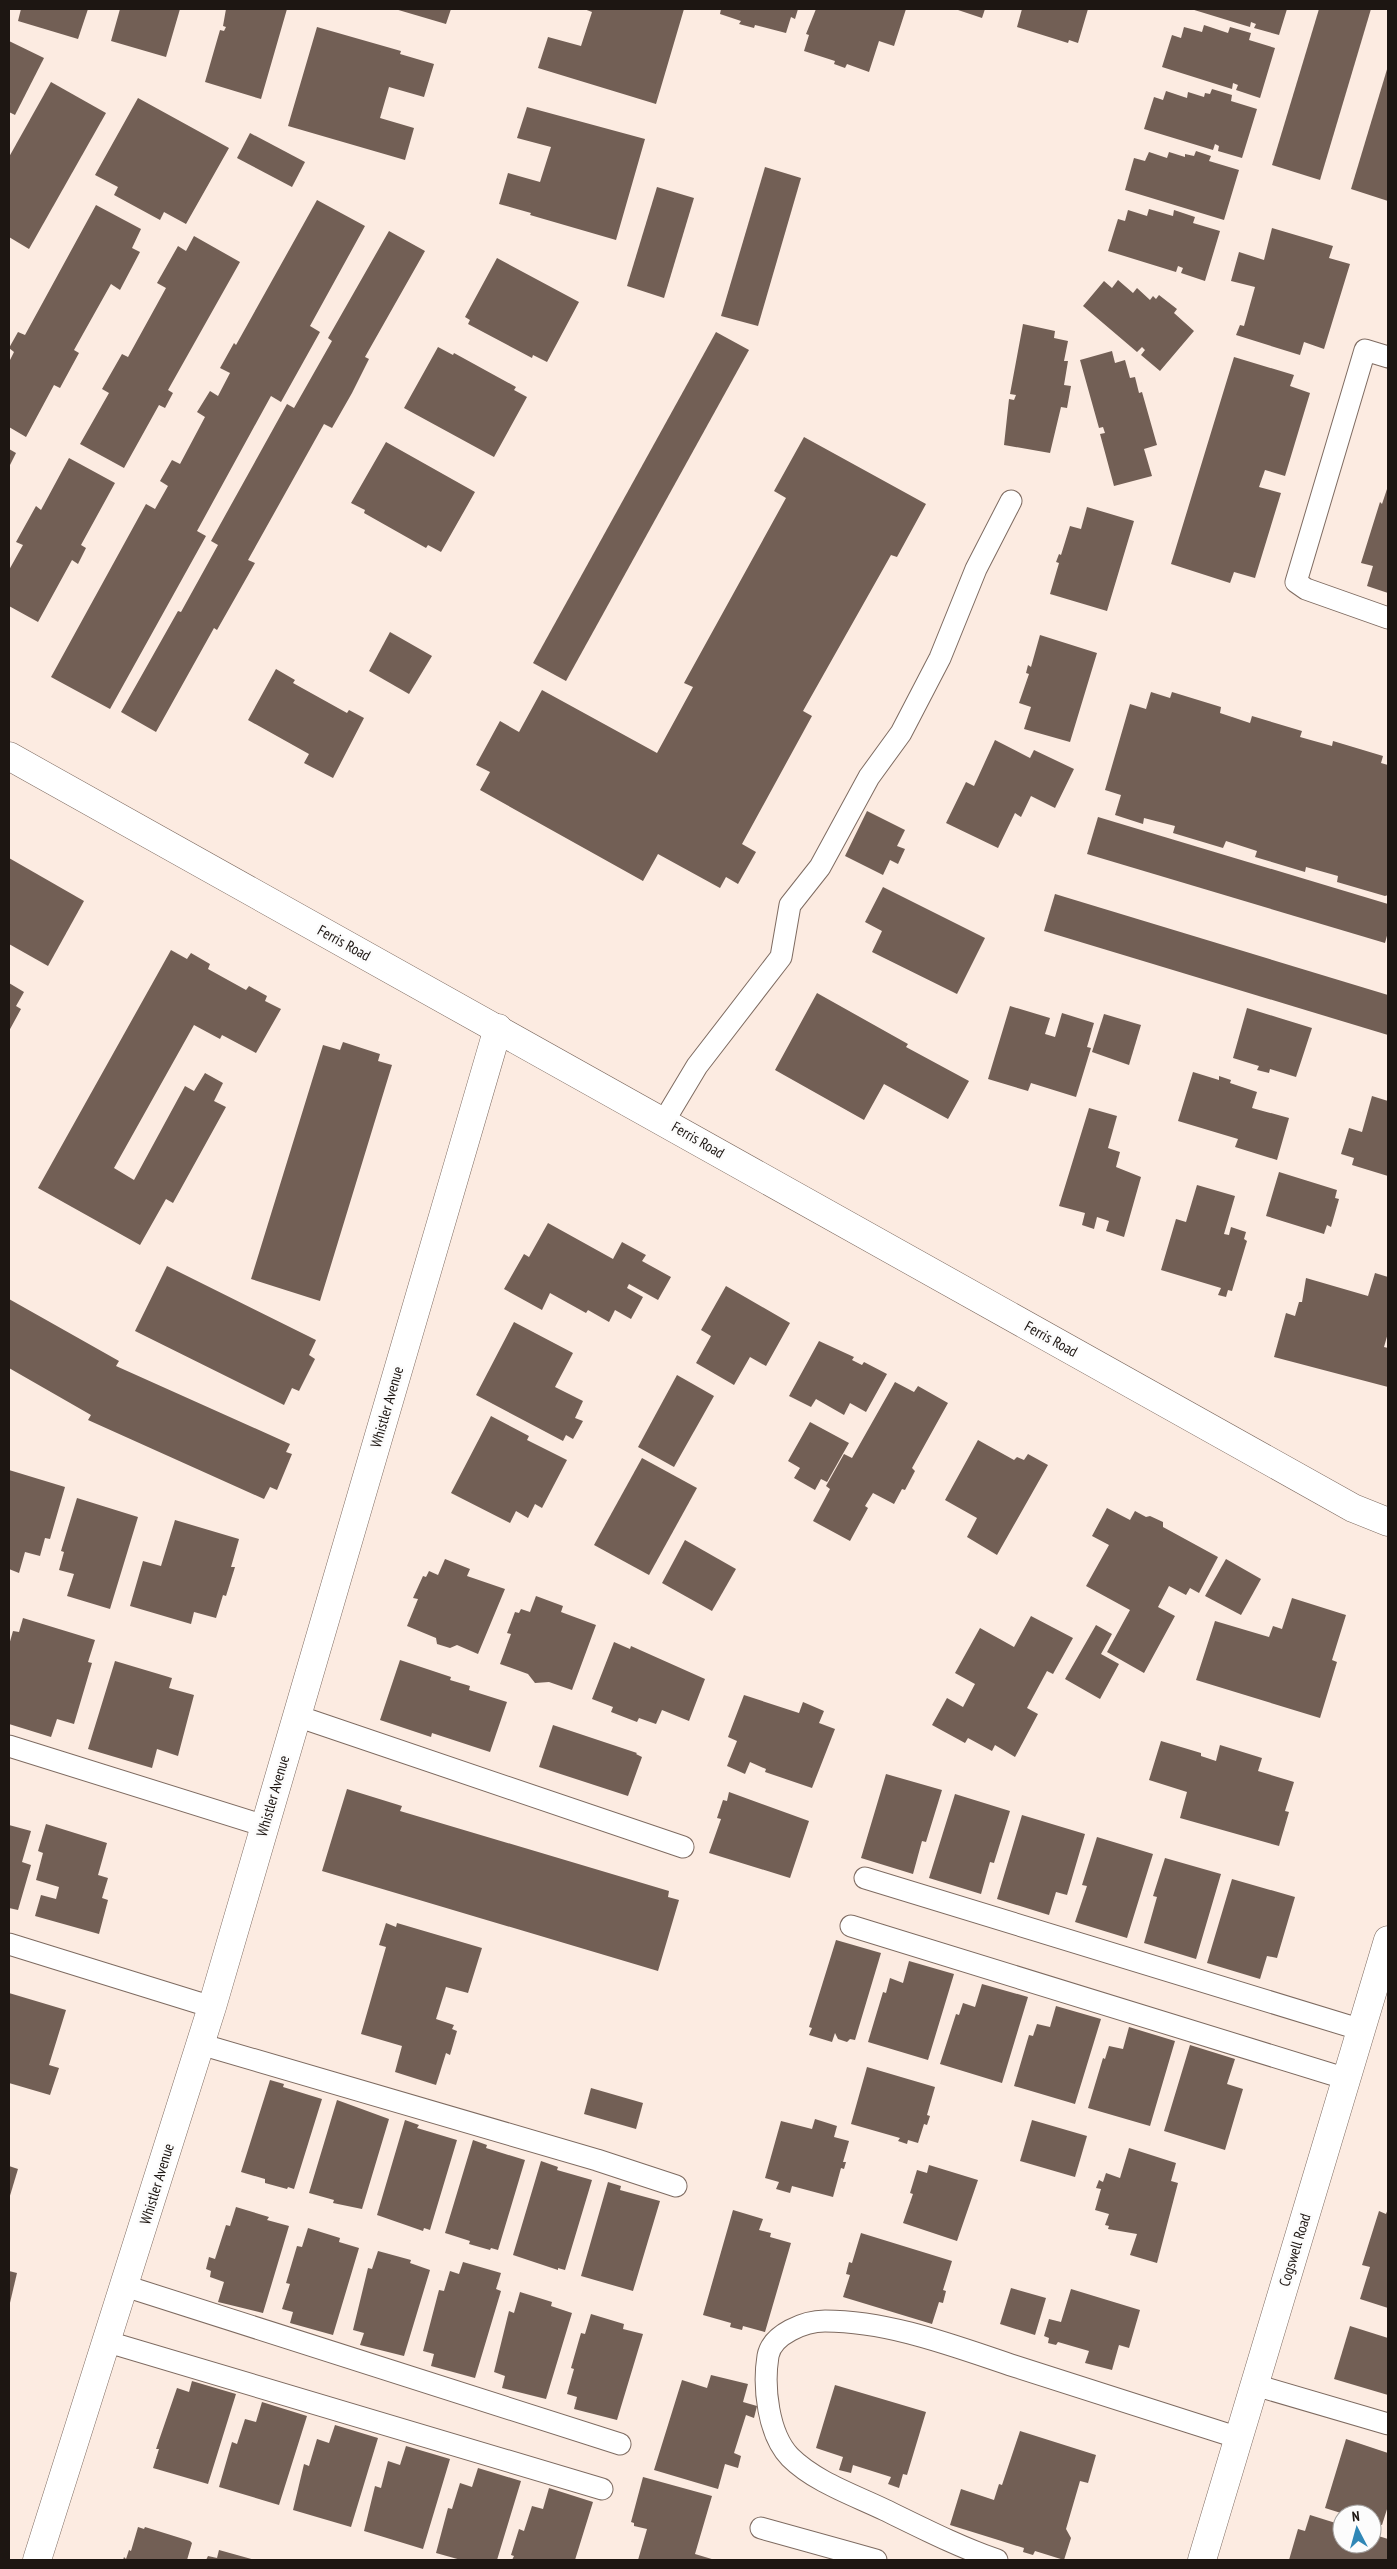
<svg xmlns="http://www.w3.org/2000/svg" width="1397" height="2569" font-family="'PT Sans Narrow',sans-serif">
<rect width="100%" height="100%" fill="#fcebe1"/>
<g fill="#725f55">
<polygon points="21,9 88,9 78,39 18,21"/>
<polygon points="120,9 180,9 166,57 111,41"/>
<polygon points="226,9 287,9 261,99 205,82 220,30 224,31 226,27 223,26"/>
<polygon points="395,9 451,9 446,24"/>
<polygon points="584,9 684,9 656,104 538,68 548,37 581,46 592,12"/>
<polygon points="721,9 798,9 795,19 791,17 786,33 755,25 754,28 739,24 741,21 720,14"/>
<polygon points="816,9 906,9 894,46 879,41 869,72 847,64 845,68 834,64 835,61 804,51 809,35 806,34"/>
<polygon points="955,9 985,9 982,18"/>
<polygon points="1022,9 1088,9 1078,43 1069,40 1068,43 1017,27"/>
<polygon points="1191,9 1287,9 1279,35 1254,28 1256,24 1251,22 1250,27"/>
<polygon points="1319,9 1371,9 1320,180 1272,165"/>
<polygon points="1204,25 1228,33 1230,27 1251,33 1249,40 1275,48 1260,98 1236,90 1238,85 1233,83 1232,89 1162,67 1172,35 1181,38 1184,27 1202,32"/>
<polygon points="317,27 401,51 400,54 434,64 424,97 389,87 380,118 414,128 405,160 288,126"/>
<polygon points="9,41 44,58 15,115 9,112"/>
<polygon points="1388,66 1388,201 1351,189"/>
<polygon points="51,82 106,113 29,249 9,237 9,157"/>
<polygon points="1212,89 1232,95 1231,101 1257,109 1242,158 1218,151 1219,146 1215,144 1213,150 1144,129 1154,97 1163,100 1166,91 1187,98 1188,92 1204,97 1205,93 1210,94"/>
<polygon points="138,98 229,148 186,224 164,212 160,220 114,195 118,187 95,175"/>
<polygon points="527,107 645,139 616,240 530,215 531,213 499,204 508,173 540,182 551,147 517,138"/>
<polygon points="250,133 305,162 292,187 237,158"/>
<polygon points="1196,151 1211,156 1209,161 1239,170 1224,220 1125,190 1134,158 1145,161 1149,152 1167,158 1169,152 1185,157 1185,154 1194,156"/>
<polygon points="765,167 801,178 758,326 721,316"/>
<polygon points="657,187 694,198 664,298 627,286"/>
<polygon points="317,200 365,226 310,326 320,332 281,402 271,396 197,531 206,536 110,709 51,677 146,504 155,509 168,486 160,481 172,460 180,464 205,417 197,412 210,391 218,396 230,373 220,368 234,343 236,345"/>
<polygon points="96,205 141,229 132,248 140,252 120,290 111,284 74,350 79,353 60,388 54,385 26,437 9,427 9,362 14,352 9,348 18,332 25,335"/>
<polygon points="1149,209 1173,216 1174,210 1195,217 1193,223 1220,231 1205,281 1181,273 1183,268 1178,266 1176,272 1108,251 1118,219 1125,221 1128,210 1147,216"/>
<polygon points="1272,228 1333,246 1329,258 1350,264 1324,349 1304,342 1300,355 1236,335 1240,325 1244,326 1255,287 1231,281 1239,252 1264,260"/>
<polygon points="389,231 425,251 365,357 369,359 352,393 332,428 324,424 248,560 255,563 217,630 214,628 156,732 121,712 178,611 181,612 218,545 211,541 287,404 294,408 332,341 328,338"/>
<polygon points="194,236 240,262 168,390 173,393 165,408 159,405 124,468 80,444 109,393 102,389 122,354 128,357 166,288 157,283 178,246 186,251"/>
<polygon points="497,258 579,302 547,362 533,355 532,358 468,324 470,320 465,317"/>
<polygon points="1118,280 1133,293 1137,288 1150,300 1153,296 1156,299 1159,295 1177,309 1174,313 1194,331 1160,371 1141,355 1145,350 1142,347 1137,352 1083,306 1104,281 1112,288"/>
<polygon points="1023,324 1055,331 1054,338 1068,341 1064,361 1068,361 1064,385 1071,386 1067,408 1061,407 1050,453 1004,445 1009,399 1014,400 1016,395 1010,394"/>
<polygon points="716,332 749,350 566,681 533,663"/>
<polygon points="438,347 453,355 454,353 516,387 514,390 527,397 494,457 404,408"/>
<polygon points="1112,351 1115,363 1125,360 1130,378 1135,377 1139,393 1142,392 1157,445 1144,449 1152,476 1114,486 1100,434 1105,433 1103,427 1099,428 1080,360"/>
<polygon points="1234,357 1294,375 1290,386 1310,393 1285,476 1265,470 1259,487 1281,493 1255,578 1234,572 1230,583 1171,564"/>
<polygon points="804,437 926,504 897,557 891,555 803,711 812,716 742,844 756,852 738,884 726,877 720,888 658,854 643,881 480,790 490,772 476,765 500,721 519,732 542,690 657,753 693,687 684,683 786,498 774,491"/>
<polygon points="386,442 475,492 441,552 428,545 426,548 364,513 365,510 351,503"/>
<polygon points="9,449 16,453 9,467"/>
<polygon points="69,458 115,483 81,545 86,548 78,564 72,560 38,622 9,606 9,570 23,545 16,542 36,506 41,510"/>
<polygon points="1388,486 1388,593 1367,586 1373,566 1361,563 1380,502 1382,504"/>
<polygon points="1087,507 1134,521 1107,611 1050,594 1059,563 1056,562 1059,554 1061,555 1070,526 1081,529"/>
<polygon points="390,632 432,656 409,694 369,671"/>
<polygon points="1040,635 1097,653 1070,742 1024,729 1031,707 1019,703 1029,674 1026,673 1028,665 1031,667"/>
<polygon points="276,669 295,680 293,683 347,713 349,710 364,718 333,778 304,763 309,754 248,720"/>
<polygon points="1151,692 1170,698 1172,692 1221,707 1220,713 1250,723 1252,716 1302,731 1300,737 1332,746 1333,741 1383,756 1381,763 1388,765 1388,895 1385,896 1337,882 1338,876 1306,867 1305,872 1255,857 1257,851 1226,841 1223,848 1173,833 1175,826 1144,818 1143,824 1115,815 1121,795 1105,790 1130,704 1146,709"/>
<polygon points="995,740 1030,758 1034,750 1074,769 1055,808 1031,796 1021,817 1015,813 998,848 946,823 966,782 974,786"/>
<polygon points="867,811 905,830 897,846 905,849 898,864 890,860 883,875 845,856"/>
<polygon points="1098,817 1388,904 1388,932 1385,943 1087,854"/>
<polygon points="9,858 84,901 48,966 9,944"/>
<polygon points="883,887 985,938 957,994 872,952 882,931 865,922"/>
<polygon points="1055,894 1388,995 1388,1035 1044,931"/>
<polygon points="171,950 187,959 191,953 210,964 208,969 246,990 249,986 267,996 265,1001 281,1009 256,1053 222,1035 220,1039 194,1025 114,1168 134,1180 185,1086 194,1091 205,1073 223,1083 214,1101 226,1107 173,1203 166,1199 140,1245 38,1188"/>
<polygon points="9,983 24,992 16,1006 21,1009 9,1031"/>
<polygon points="817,993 908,1044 906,1047 969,1081 948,1119 884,1084 864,1120 775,1070"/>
<polygon points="1010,1006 1050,1018 1045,1034 1055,1037 1062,1013 1094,1023 1087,1047 1091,1048 1076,1097 1031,1083 1028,1091 988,1079"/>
<polygon points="1247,1008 1312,1028 1296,1077 1270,1069 1269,1073 1257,1070 1259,1066 1233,1058"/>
<polygon points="1104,1014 1141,1025 1129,1065 1092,1052"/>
<polygon points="343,1042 380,1054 378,1061 392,1065 320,1301 251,1279 323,1045 340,1050"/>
<polygon points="1193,1072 1219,1080 1219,1076 1231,1080 1230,1083 1257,1092 1252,1108 1289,1118 1277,1160 1235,1147 1238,1139 1178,1121"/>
<polygon points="1372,1096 1388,1101 1388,1176 1352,1165 1354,1158 1341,1154 1349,1128 1362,1132"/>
<polygon points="1089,1108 1117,1116 1108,1148 1120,1152 1116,1167 1141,1177 1124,1237 1106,1231 1109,1221 1097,1217 1094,1229 1082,1225 1085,1213 1059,1206"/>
<polygon points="1279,1172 1337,1190 1335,1198 1339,1199 1331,1227 1327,1225 1324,1234 1266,1216"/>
<polygon points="1197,1185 1235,1196 1224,1234 1229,1235 1231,1227 1246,1232 1244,1239 1247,1241 1232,1291 1228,1290 1226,1297 1218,1295 1221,1288 1161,1270 1176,1219 1186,1222"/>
<polygon points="548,1223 613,1259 622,1242 646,1255 642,1261 671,1277 658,1300 629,1284 627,1288 643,1297 631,1319 615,1310 609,1322 588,1310 586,1313 550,1293 542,1310 504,1289 524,1254 529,1257"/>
<polygon points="167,1266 316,1340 309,1355 315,1359 299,1391 292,1388 284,1405 135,1331"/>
<polygon points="1375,1273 1388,1277 1388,1333 1384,1347 1388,1348 1388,1387 1274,1357 1286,1313 1295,1316 1299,1302 1302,1302 1306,1278 1368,1296"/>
<polygon points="726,1286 790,1323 766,1366 750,1357 734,1385 696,1363 711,1336 701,1330"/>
<polygon points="9,1299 119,1361 116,1366 290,1444 286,1452 292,1454 277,1490 270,1487 264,1499 88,1420 91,1415 9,1368"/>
<polygon points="514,1322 573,1353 555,1387 583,1401 575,1418 583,1421 573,1439 566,1435 563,1441 476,1395"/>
<polygon points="819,1341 854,1357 852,1360 862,1365 864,1362 887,1374 866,1412 850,1403 844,1415 816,1399 811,1407 789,1396"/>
<polygon points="677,1375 714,1396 674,1467 638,1447"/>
<polygon points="895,1382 914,1392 918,1386 948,1403 912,1468 915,1471 905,1490 902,1489 894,1504 873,1493 865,1506 868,1508 850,1541 813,1521 830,1489 826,1486 844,1454 852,1458"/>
<polygon points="491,1416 529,1436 527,1440 567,1460 542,1508 535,1504 528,1518 516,1511 510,1523 451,1493"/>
<polygon points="810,1422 849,1443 827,1482 821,1479 815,1490 794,1478 800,1468 788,1461"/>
<polygon points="978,1440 1014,1460 1017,1457 1024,1460 1028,1454 1048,1465 997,1555 967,1537 977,1518 945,1500"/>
<polygon points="642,1458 697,1488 649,1575 594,1545"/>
<polygon points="9,1470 65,1487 50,1539 45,1538 40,1556 25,1552 19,1573 9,1569"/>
<polygon points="77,1498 138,1517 110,1609 67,1596 74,1574 59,1570 64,1552 61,1551"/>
<polygon points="1107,1508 1130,1520 1135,1511 1146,1517 1150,1516 1163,1522 1163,1527 1218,1557 1199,1593 1190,1588 1186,1595 1169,1586 1158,1607 1175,1616 1144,1673 1107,1652 1130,1610 1086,1586 1109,1545 1092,1536"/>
<polygon points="175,1520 239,1539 231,1567 235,1567 226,1596 223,1595 216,1618 194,1612 191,1624 130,1606 143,1561 161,1566"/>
<polygon points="685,1540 736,1569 712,1611 662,1583"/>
<polygon points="445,1559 470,1569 467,1576 505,1589 478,1654 457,1645 450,1648 437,1644 436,1638 407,1626 418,1599 413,1598 423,1576 426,1577 429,1571 438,1575"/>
<polygon points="1226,1559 1261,1579 1241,1615 1205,1596"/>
<polygon points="536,1596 563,1606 561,1612 596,1625 572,1690 549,1682 535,1683 528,1674 500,1664 511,1634 507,1633 515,1612 519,1613 521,1609 530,1612"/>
<polygon points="1292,1598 1346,1615 1332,1660 1337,1662 1320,1718 1196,1680 1215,1621 1269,1637 1273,1626 1282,1629"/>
<polygon points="1031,1616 1073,1638 1053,1674 1047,1671 1027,1708 1038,1714 1015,1757 995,1745 992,1751 968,1738 965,1743 932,1725 947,1698 963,1707 975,1684 955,1673 980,1628 1014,1647"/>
<polygon points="23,1618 95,1640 88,1662 92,1663 74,1724 57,1719 51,1737 9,1724 9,1645 13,1631 19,1632"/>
<polygon points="1096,1625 1112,1634 1101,1654 1119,1664 1100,1699 1065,1679"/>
<polygon points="614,1642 630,1649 631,1646 705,1679 689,1721 662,1710 656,1724 639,1718 637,1722 611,1712 613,1707 592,1699"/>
<polygon points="400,1660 451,1677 450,1680 470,1686 469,1690 507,1702 490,1752 432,1733 431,1737 380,1720"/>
<polygon points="115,1661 172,1678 169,1688 194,1695 178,1756 157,1749 152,1768 88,1749"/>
<polygon points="744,1695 799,1713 803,1702 824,1711 819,1723 835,1729 812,1788 765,1772 766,1769 750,1762 745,1774 727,1766 737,1741 728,1737"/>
<polygon points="553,1725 637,1753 636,1754 642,1757 628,1796 539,1767"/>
<polygon points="1161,1741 1201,1753 1201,1756 1216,1761 1220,1745 1262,1758 1258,1771 1294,1782 1285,1811 1289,1812 1279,1846 1180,1818 1187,1792 1149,1780"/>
<polygon points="886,1774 942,1790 926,1842 922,1841 913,1874 861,1858"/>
<polygon points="347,1789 402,1806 400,1811 669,1891 668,1897 679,1900 658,1971 322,1871"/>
<polygon points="729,1792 809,1821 790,1878 709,1853 721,1819 717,1818 723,1800 727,1801"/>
<polygon points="955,1794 1010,1811 994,1863 990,1862 981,1894 929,1878"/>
<polygon points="1022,1815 1085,1834 1067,1895 1056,1892 1049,1915 997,1899"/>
<polygon points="46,1824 107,1843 98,1875 108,1878 102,1898 108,1900 99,1934 35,1916 41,1895 56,1899 59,1887 36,1880 43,1853 38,1851"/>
<polygon points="9,1825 31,1831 22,1862 31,1865 18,1910 9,1908"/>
<polygon points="1097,1837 1153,1854 1127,1938 1075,1922 1087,1886 1082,1885"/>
<polygon points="1165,1858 1221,1874 1196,1959 1144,1943 1157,1897 1153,1896"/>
<polygon points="1232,1879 1295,1897 1277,1958 1267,1956 1260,1979 1207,1963"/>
<polygon points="386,1923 396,1927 397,1923 482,1948 468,1993 446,1987 436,2019 454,2025 452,2029 457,2031 450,2055 446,2053 436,2085 395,2072 402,2046 361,2034 386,1947 379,1945"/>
<polygon points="836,1940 881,1953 855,2040 850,2039 847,2042 838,2039 835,2033 832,2042 809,2035 812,2028 809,2027"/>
<polygon points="909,1961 954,1974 928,2060 868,2042 883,1992 886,1993 890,1978 903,1983"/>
<polygon points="982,1984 1028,1997 1002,2083 940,2064 956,2014 959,2015 963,2003 975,2007"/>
<polygon points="9,1993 66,2010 49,2065 59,2068 50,2095 9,2083"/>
<polygon points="1056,2006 1101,2019 1075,2104 1014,2086 1029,2035 1033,2036 1037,2024 1050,2027"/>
<polygon points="1129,2027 1175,2041 1150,2126 1088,2108 1103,2058 1105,2059 1109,2046 1123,2049"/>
<polygon points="1190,2045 1235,2059 1227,2084 1243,2089 1225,2150 1164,2131"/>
<polygon points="867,2067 935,2087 927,2115 930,2116 927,2125 924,2124 918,2143 908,2140 907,2144 898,2141 900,2138 851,2124"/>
<polygon points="270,2080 284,2084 283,2087 322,2099 294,2189 288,2187 287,2189 265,2183 265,2179 241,2172"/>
<polygon points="591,2088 643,2103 636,2129 584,2114"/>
<polygon points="337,2100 389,2119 362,2209 333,2203 334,2200 309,2193"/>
<polygon points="815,2119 837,2126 834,2137 849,2141 843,2162 846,2162 844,2169 841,2168 833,2197 792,2186 790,2193 776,2189 779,2182 765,2178 781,2121 812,2129"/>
<polygon points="405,2120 419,2125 417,2128 457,2140 430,2230 424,2228 423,2231 377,2215"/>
<polygon points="1032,2120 1087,2136 1075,2177 1020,2161"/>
<polygon points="473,2140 487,2145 486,2148 525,2160 498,2250 491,2248 490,2250 469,2244 470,2241 445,2233"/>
<polygon points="1129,2148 1176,2163 1171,2181 1178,2183 1157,2263 1130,2255 1137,2234 1108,2229 1109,2226 1105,2225 1109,2214 1095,2210 1101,2189 1096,2188 1099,2180 1103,2182 1106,2173 1120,2178"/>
<polygon points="541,2161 558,2167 557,2170 592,2180 565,2270 558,2268 558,2270 513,2255"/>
<polygon points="929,2165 978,2180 957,2241 903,2223 913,2194 910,2193 917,2170 927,2173"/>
<polygon points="9,2166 18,2169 9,2199"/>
<polygon points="608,2182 621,2186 620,2190 660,2201 633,2291 581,2276"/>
<polygon points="236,2207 269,2217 267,2220 289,2226 263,2313 218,2302 224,2282 210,2277 211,2271 206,2269 209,2257 215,2259 226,2225 230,2226"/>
<polygon points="1388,2209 1388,2308 1360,2299 1370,2267 1362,2265 1379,2211 1386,2214"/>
<polygon points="733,2210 763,2219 759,2230 771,2233 770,2237 791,2243 765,2332 743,2326 742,2330 730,2327 731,2323 703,2315"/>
<polygon points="308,2228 340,2238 339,2242 359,2248 333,2335 290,2323 293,2312 282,2309 290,2284 286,2283 297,2246 302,2247"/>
<polygon points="861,2233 952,2261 943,2290 946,2291 943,2303 939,2302 932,2324 843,2297 850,2275 846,2274 849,2262 852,2263"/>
<polygon points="378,2251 411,2260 410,2263 430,2270 404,2356 360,2345 364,2333 353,2330 368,2268 372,2269"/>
<polygon points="463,2262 501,2273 496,2289 501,2291 475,2378 431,2366 434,2354 423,2351 439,2290 444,2291 450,2271 459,2274"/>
<polygon points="9,2271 17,2273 9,2307"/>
<polygon points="1011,2288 1046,2298 1035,2335 1000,2324"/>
<polygon points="1071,2289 1140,2310 1129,2348 1119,2345 1112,2370 1085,2363 1089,2351 1058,2342 1056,2345 1048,2343 1049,2338 1044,2336 1049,2319 1061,2322"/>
<polygon points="520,2292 552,2302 551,2306 572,2313 546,2399 502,2388 505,2376 494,2372 509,2311 514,2313"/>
<polygon points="591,2314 624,2324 623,2329 643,2334 617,2420 574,2409 577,2397 567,2394 574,2369 571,2368 581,2333 585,2334"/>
<polygon points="1350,2326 1388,2338 1388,2395 1334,2379"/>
<polygon points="711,2375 748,2384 743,2402 757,2406 754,2418 746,2415 734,2453 741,2456 738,2468 725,2464 718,2489 654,2470 682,2380 707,2388"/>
<polygon points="192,2381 236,2394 208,2484 153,2468 159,2449 156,2449 177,2388 189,2392"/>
<polygon points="835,2385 926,2412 907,2475 903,2474 899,2488 888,2484 891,2477 853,2465 851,2473 839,2470 843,2457 816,2448"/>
<polygon points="262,2402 307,2416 279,2505 219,2487 232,2442 237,2444 245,2419 256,2422"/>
<polygon points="335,2425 378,2438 351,2527 293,2510 304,2464 309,2466 317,2439 329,2443"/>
<polygon points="1020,2431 1096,2455 1088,2483 1080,2481 1066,2529 1071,2538 1064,2560 1035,2551 1033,2555 1023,2552 1024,2548 950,2525 961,2489 994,2500 999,2484 1002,2485"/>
<polygon points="1346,2439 1388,2453 1388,2506 1382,2525 1372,2522 1372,2514 1344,2514 1325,2508"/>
<polygon points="406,2446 450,2459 423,2549 364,2531 375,2486 381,2488 388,2461 400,2465"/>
<polygon points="478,2468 521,2481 497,2560 461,2560 436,2553 448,2508 452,2509 460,2483 472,2487"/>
<polygon points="643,2477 712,2496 695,2554 715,2560 638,2560 647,2529 634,2526 634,2523 631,2522"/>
<polygon points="549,2488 593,2502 575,2560 512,2560 514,2556 511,2555 519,2529 524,2531 532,2506 543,2509"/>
<polygon points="1310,2515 1342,2525 1342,2544 1372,2544 1372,2534 1388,2539 1388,2560 1289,2560 1298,2529 1305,2531"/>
<polygon points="138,2527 144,2529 145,2527 190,2541 192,2543 187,2560 123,2560 124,2557 126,2559 129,2550 131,2551"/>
<polygon points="219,2550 255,2560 206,2560 208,2556 217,2558"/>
</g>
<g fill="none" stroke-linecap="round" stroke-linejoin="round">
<defs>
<g id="lane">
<polyline points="1388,357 1365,350 1296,582 1306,589 1388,618"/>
<polyline points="664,1121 697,1066 781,957 790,905 820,867 869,777 901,733 940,658 976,569 1011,501"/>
<polyline points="297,1716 683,1847"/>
<polyline points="9,1746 265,1826"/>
<polyline points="865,1878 1362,2030"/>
<polyline points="851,1926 1347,2079"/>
<polyline points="9,1944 212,2007"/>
<polyline points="200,2044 597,2160 676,2186"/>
<polyline points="125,2286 620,2444"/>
<polyline points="108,2342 602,2489"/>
<polyline points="1255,2385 1388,2424"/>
<polyline points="761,2528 876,2560"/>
<path d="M997 2560C959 2547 922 2528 885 2510 854 2495 815 2482 790 2457 768 2434 763 2387 768 2356 772 2334 805 2321 825 2321 889 2321 954 2346 1014 2366 1089 2390 1164 2414 1239 2438"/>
</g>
<g id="street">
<polyline points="9,756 1353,1508 1388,1522"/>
<polyline points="37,2560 212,2007 498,1028"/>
</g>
<polyline id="secondary" points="1202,2560 1388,1940"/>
</defs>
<use href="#lane" stroke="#7e6b61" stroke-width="23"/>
<use href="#street" stroke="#7e6b61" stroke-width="29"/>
<use href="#secondary" stroke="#7e6b61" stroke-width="29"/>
<use href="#lane" stroke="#fff" stroke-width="21"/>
<use href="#street" stroke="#fff" stroke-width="28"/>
<use href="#secondary" stroke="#fff" stroke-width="28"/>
</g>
<g text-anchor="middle" stroke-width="5" stroke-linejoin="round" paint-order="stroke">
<g font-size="15" fill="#1d1612" stroke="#fcfcfc">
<text transform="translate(344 943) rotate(29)" y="5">Ferris Road</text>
<text transform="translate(698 1140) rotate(30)" y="5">Ferris Road</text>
<text transform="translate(1051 1339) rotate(29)" y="5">Ferris Road</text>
<text transform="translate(387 1407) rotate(-74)" y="5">Whistler Avenue</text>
<text transform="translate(273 1796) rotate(-74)" y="5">Whistler Avenue</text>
<text transform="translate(157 2184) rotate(-73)" y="5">Whistler Avenue</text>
<text transform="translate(1295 2250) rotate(-73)" y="5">Cogswell Road</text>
</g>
</g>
<rect width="1397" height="2569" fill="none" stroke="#1d1612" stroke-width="20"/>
<g transform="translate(1357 2529) rotate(354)"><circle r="24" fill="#fcfcfc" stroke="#a3a09e"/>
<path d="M0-4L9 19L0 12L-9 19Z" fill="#3087b6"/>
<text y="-8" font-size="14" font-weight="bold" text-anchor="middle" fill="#1d1612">N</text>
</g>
</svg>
